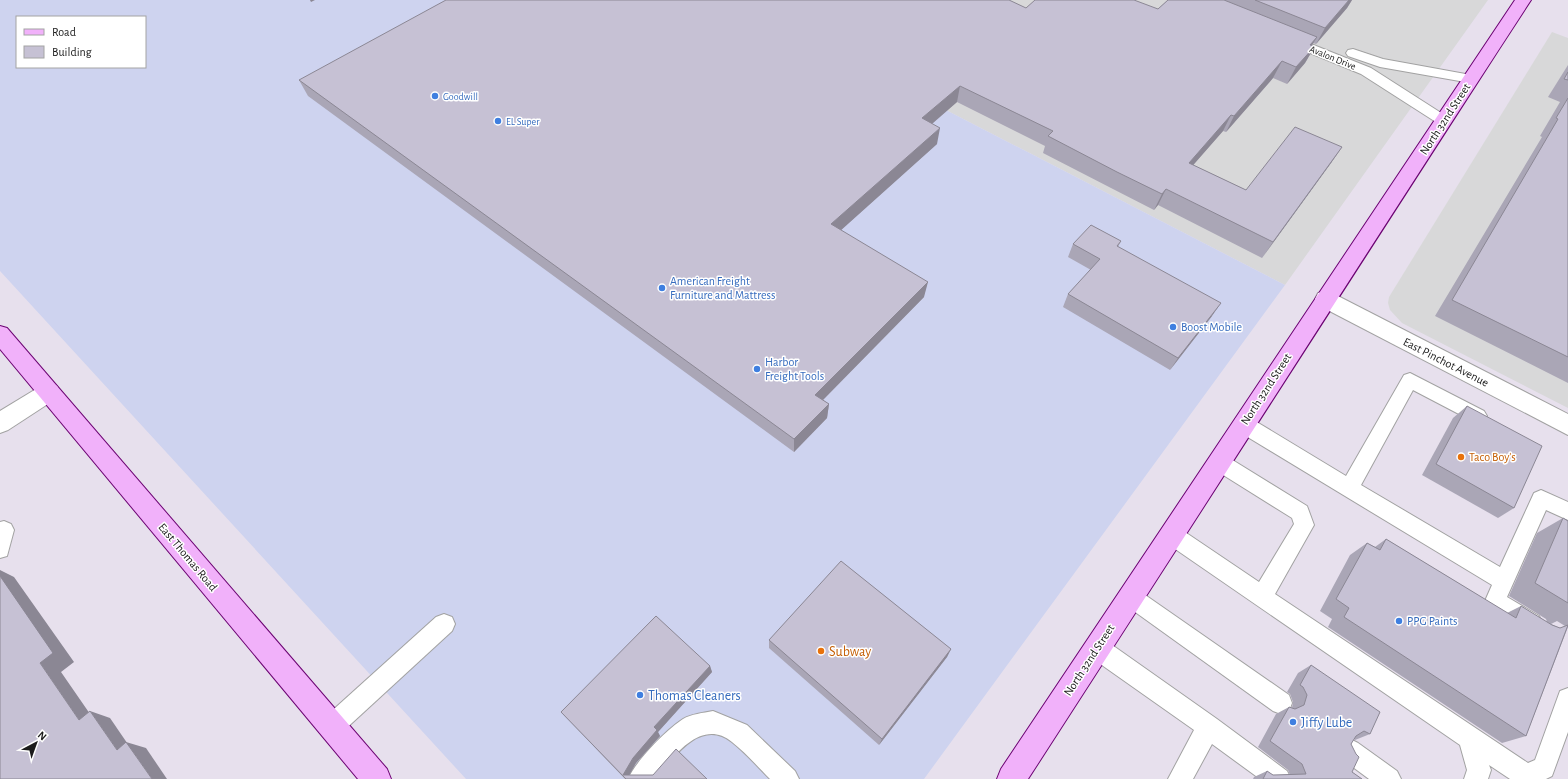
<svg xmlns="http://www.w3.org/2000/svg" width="1568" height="779" font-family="'Alegreya Sans',sans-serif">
<rect width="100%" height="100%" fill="#e7e0ed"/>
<g fill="#d8d8d9">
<polygon points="733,0 1488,0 1285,285"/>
<polygon points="1552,32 1568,38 1568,408 1402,323 1390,310 1388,303 1389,297"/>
</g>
<path fill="#ced3ef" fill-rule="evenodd" d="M0 0H733L1285 285 924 779H466L0 271ZM17 17H145V67H17Z"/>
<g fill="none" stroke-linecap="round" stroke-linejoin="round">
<defs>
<g id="service">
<polygon points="1291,36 1371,68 1449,118 1451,121 1449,124 1444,126 1439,124 1361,74 1286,43 1284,40 1286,37"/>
<polygon points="1353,49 1383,59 1471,75 1476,76 1478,79 1476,82 1471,83 1380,67 1348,56 1346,53 1348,50"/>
<path d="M1410 373 1484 411 1487 416 1484 421 1478 424 1413 390 1361 485 1500 567 1534 493 1541 490 1568 502V520L1546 510 1507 597 1539 616 1542 623 1539 630 1531 633C1518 628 1490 614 1485 601L1492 585 1236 430 1234 424 1236 418 1243 416 1250 418 1346 476 1404 375Z"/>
<polygon points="1219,454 1226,456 1307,506 1314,525 1275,594 1528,763 1535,760 1560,691 1568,688 1568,732 1552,776 1546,779 1510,779 1489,765 1491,770 1488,779 1464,779 1467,770 1460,745 1165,542 1162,535 1165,528 1172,526 1179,528 1259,582 1294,524 1292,518 1212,468 1209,462 1212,456"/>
<polygon points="4,521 11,524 14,530 7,556 0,558 0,522"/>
<polygon points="1131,587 1138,590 1289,695 1292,703 1289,711 1281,714 1273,711 1124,604 1121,597 1124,590"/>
<polygon points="444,614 452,617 455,624 452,631 340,734 332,737 324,734 321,726 324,718 436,617"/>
<polygon points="1097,637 1105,640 1217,719 1287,771 1291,779 1260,779 1212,744 1193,779 1168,779 1194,730 1089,656 1086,648 1089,640"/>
<path d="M713 711 747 725 795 771 799 779H770C758 767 746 753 732 742 701 717 673 757 655 779H628C636 761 666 730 683 719 691 714 703 713 713 711Z"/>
<polygon points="1350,739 1358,743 1397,771 1401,779 1369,779 1342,759 1338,751 1342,743"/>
</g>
<g id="minor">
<polygon points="1325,291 1332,293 1568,414 1568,435 1318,305 1315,299 1318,293"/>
<polygon points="49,383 57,386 60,392 57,398 8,430 0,433 0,411 41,386"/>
</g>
<g id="secondary">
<path d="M1515 0H1531C1362 259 1196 520 1028 779H997L1001 769Z"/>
<polygon points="0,326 7,328 387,769 391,779 358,779 0,349"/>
</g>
</defs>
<use href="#service" stroke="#a2a2a2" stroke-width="2"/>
<use href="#minor" stroke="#a2a2a2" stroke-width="2"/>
<use href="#secondary" stroke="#6b0372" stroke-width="2"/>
<use href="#service" fill="#fff" fill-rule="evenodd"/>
<use href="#minor" fill="#fff" fill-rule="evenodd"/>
<use href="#secondary" fill="#f1b1fa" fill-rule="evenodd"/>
</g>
<g fill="#aaa6b6" fill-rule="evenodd">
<polygon points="1168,0 1352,0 1347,8 1316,44 1313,43 1312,45 1315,46 1305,63 1287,84 1273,78 1226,132 1223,131 1193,165 1246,190 1342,147 1331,163 1262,258 1158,205 1154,210 1111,188 1043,153 1045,146 957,102 932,124 937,144 841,230 924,297 823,400 829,404 827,418 794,452 308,96 299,80 1026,8 1158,9"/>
<polygon points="1568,65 1568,383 1435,316 1542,137 1540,136 1560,102 1548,97"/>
<polygon points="1121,241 1118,247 1212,316 1170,370 1063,307 1068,294 1091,270 1068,257 1073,244"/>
<polygon points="1467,406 1514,508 1498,518 1422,475 1453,418"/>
<path d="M1563 518 1568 521V628V627L1526 736 1502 743 1328 627 1332 619 1320 611 1350 555 1367 543 1375 547 1386 539 1507 613 1521 606 1547 622 1546 619 1509 596 1537 533ZM1557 621 1565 626 1560 628 1551 624Z"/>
<polygon points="769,640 951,649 947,657 879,745 769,648"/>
<polygon points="1311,665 1370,734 1355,740 1354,739 1351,744 1352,772 1362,779 1253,779 1254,777 1267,771 1273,775 1290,775 1288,770 1258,747 1276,714 1289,707 1292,708 1293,702 1290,694 1287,692 1298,673"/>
<polygon points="710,666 712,672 658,732 660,736 636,763 629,775 707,779 625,779 561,712"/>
</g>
<g fill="#8b8794">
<polygon points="310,0 315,0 311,2"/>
<polygon points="1349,0 1352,0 1347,8 1316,44 1325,28"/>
<polygon points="1317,37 1307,54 1310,45"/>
<polygon points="1315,46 1305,63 1287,84 1296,67"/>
<polygon points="1282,61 1273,78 1226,132 1234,116"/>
<polygon points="960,86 957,102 919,135 922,118"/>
<polygon points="1231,115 1223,131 1181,179 1189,163"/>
<polygon points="940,128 937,144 830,240 831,224"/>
<polygon points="1342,147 1331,163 1262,258 1273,242"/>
<polygon points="1166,189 1158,205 1154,210 1162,194"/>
<polygon points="928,282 924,297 814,409 815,395"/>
<polygon points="1221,303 1212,316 1170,370 1178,358"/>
<polygon points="829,404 827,418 794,452 794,439"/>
<polygon points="0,570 14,577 74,662 61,672 99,727 79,720 40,663 0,576"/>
<polygon points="951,649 947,657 879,745 882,739"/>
<polygon points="710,666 712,672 658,732 660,736 636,763 627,779 623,775 633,758 654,727"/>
<polygon points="90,711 110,718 136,756 117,750"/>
<polygon points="126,742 146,748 167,779 152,779"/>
</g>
<g fill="#c6c1d4" stroke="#8b8794">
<polygon points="446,0 1009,0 1026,8 1035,0 1134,0 1158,9 1168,0 1224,0 1317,37 1310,45 1315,46 1296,67 1282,61 1234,116 1231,115 1189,163 1246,190 1295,127 1342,147 1273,242 1166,189 1162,194 1117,172 1048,136 1053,131 960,86 922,118 940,128 831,224 928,282 815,395 829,404 794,439 299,80"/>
<polygon points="1255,0 1349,0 1325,28"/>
<polygon points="1568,72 1568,80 1564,79"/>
<polygon points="1568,98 1568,357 1452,300 1558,119 1556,118"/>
<polygon points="1091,225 1121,241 1117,246 1221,303 1178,358 1068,294 1100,259 1073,244"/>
<polygon points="1467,406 1542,446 1514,508 1436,464"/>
<polygon points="1563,518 1568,521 1568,603 1535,583"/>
<polygon points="1386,539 1516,618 1521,606 1552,625 1560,628 1568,625 1526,736 1344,617 1349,608 1336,599 1367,543 1380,550"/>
<polygon points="841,561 951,649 882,739 769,640"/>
<polygon points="0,576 53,653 40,663 79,720 90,711 117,750 126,742 152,779 0,779"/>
<polygon points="656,616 710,666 654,727 657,730 633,758 623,775 653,775 676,749 707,779 626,779 561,712"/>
<polygon points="1311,665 1380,712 1370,734 1364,731 1356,736 1351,744 1356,754 1359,757 1352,772 1362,779 1263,779 1267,771 1273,775 1306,774 1302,764 1270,741 1289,707 1295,709 1304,705 1307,695 1303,687 1300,685"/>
</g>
<g fill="#3f7fe0" stroke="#fff" stroke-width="1.5">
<circle cx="435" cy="96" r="4"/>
<circle cx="498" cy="121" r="4"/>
<circle cx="662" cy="288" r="4"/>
<circle cx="1173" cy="327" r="4"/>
<circle cx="757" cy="369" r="4"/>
<circle cx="1399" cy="621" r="4"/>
<circle cx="640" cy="695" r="4"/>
<circle cx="1293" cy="722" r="4"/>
</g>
<g fill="#e8710a" stroke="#fff" stroke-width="1.5">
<circle cx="1461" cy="457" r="4"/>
<circle cx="821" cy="651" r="4"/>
</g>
<g text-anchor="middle" stroke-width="3" stroke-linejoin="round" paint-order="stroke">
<g font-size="10" fill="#1b1b1b" stroke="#fff">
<text transform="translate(1333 57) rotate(22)" y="4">Avalon Drive</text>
</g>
<g font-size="10" fill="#366cbe" stroke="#fff" text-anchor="start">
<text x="443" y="100">Goodwill</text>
<text x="506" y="125">EL Super</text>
</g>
<g font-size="12" fill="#1b1b1b" stroke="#fff">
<text transform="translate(1445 119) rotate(-57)" y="4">North 32nd Street</text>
<text transform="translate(1446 362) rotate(27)" y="4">East Pinchot Avenue</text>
<text transform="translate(1266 389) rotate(-57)" y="4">North 32nd Street</text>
<text transform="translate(188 557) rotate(50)" y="4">East Thomas Road</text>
<text transform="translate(1089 660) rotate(-57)" y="4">North 32nd Street</text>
</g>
<g font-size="12" fill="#366cbe" stroke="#fff" text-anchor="start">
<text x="670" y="285">American Freight<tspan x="670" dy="14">Furniture and Mattress</tspan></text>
<text x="1181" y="331">Boost Mobile</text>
<text x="765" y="366">Harbor<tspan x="765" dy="14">Freight Tools</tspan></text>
<text x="1407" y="625">PPG Paints</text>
</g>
<g font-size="12" fill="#c56008" stroke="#fff" text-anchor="start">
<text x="1469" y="461">Taco Boy’s</text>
</g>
<g font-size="14" fill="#c56008" stroke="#fff" text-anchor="start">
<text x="829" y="656">Subway</text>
</g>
<g font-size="14" fill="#366cbe" stroke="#fff" text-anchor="start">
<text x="648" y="700">Thomas Cleaners</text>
<text x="1301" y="727">Jiffy Lube</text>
</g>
</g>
<rect x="16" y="16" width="130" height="52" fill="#ffffff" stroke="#a4a4a4"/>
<rect x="24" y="29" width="20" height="6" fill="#f1b1fa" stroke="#a4a4a4"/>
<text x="52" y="36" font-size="12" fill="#1b1b1b">Road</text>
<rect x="24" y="46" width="20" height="12" fill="#c6c1d4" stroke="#a4a4a4"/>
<text x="52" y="56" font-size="12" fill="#1b1b1b">Building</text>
<g transform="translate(36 743) rotate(41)" stroke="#ffffff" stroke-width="3" paint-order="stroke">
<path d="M0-3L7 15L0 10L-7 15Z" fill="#1b1b1b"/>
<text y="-6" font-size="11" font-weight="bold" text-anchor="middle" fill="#1b1b1b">N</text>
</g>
</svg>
